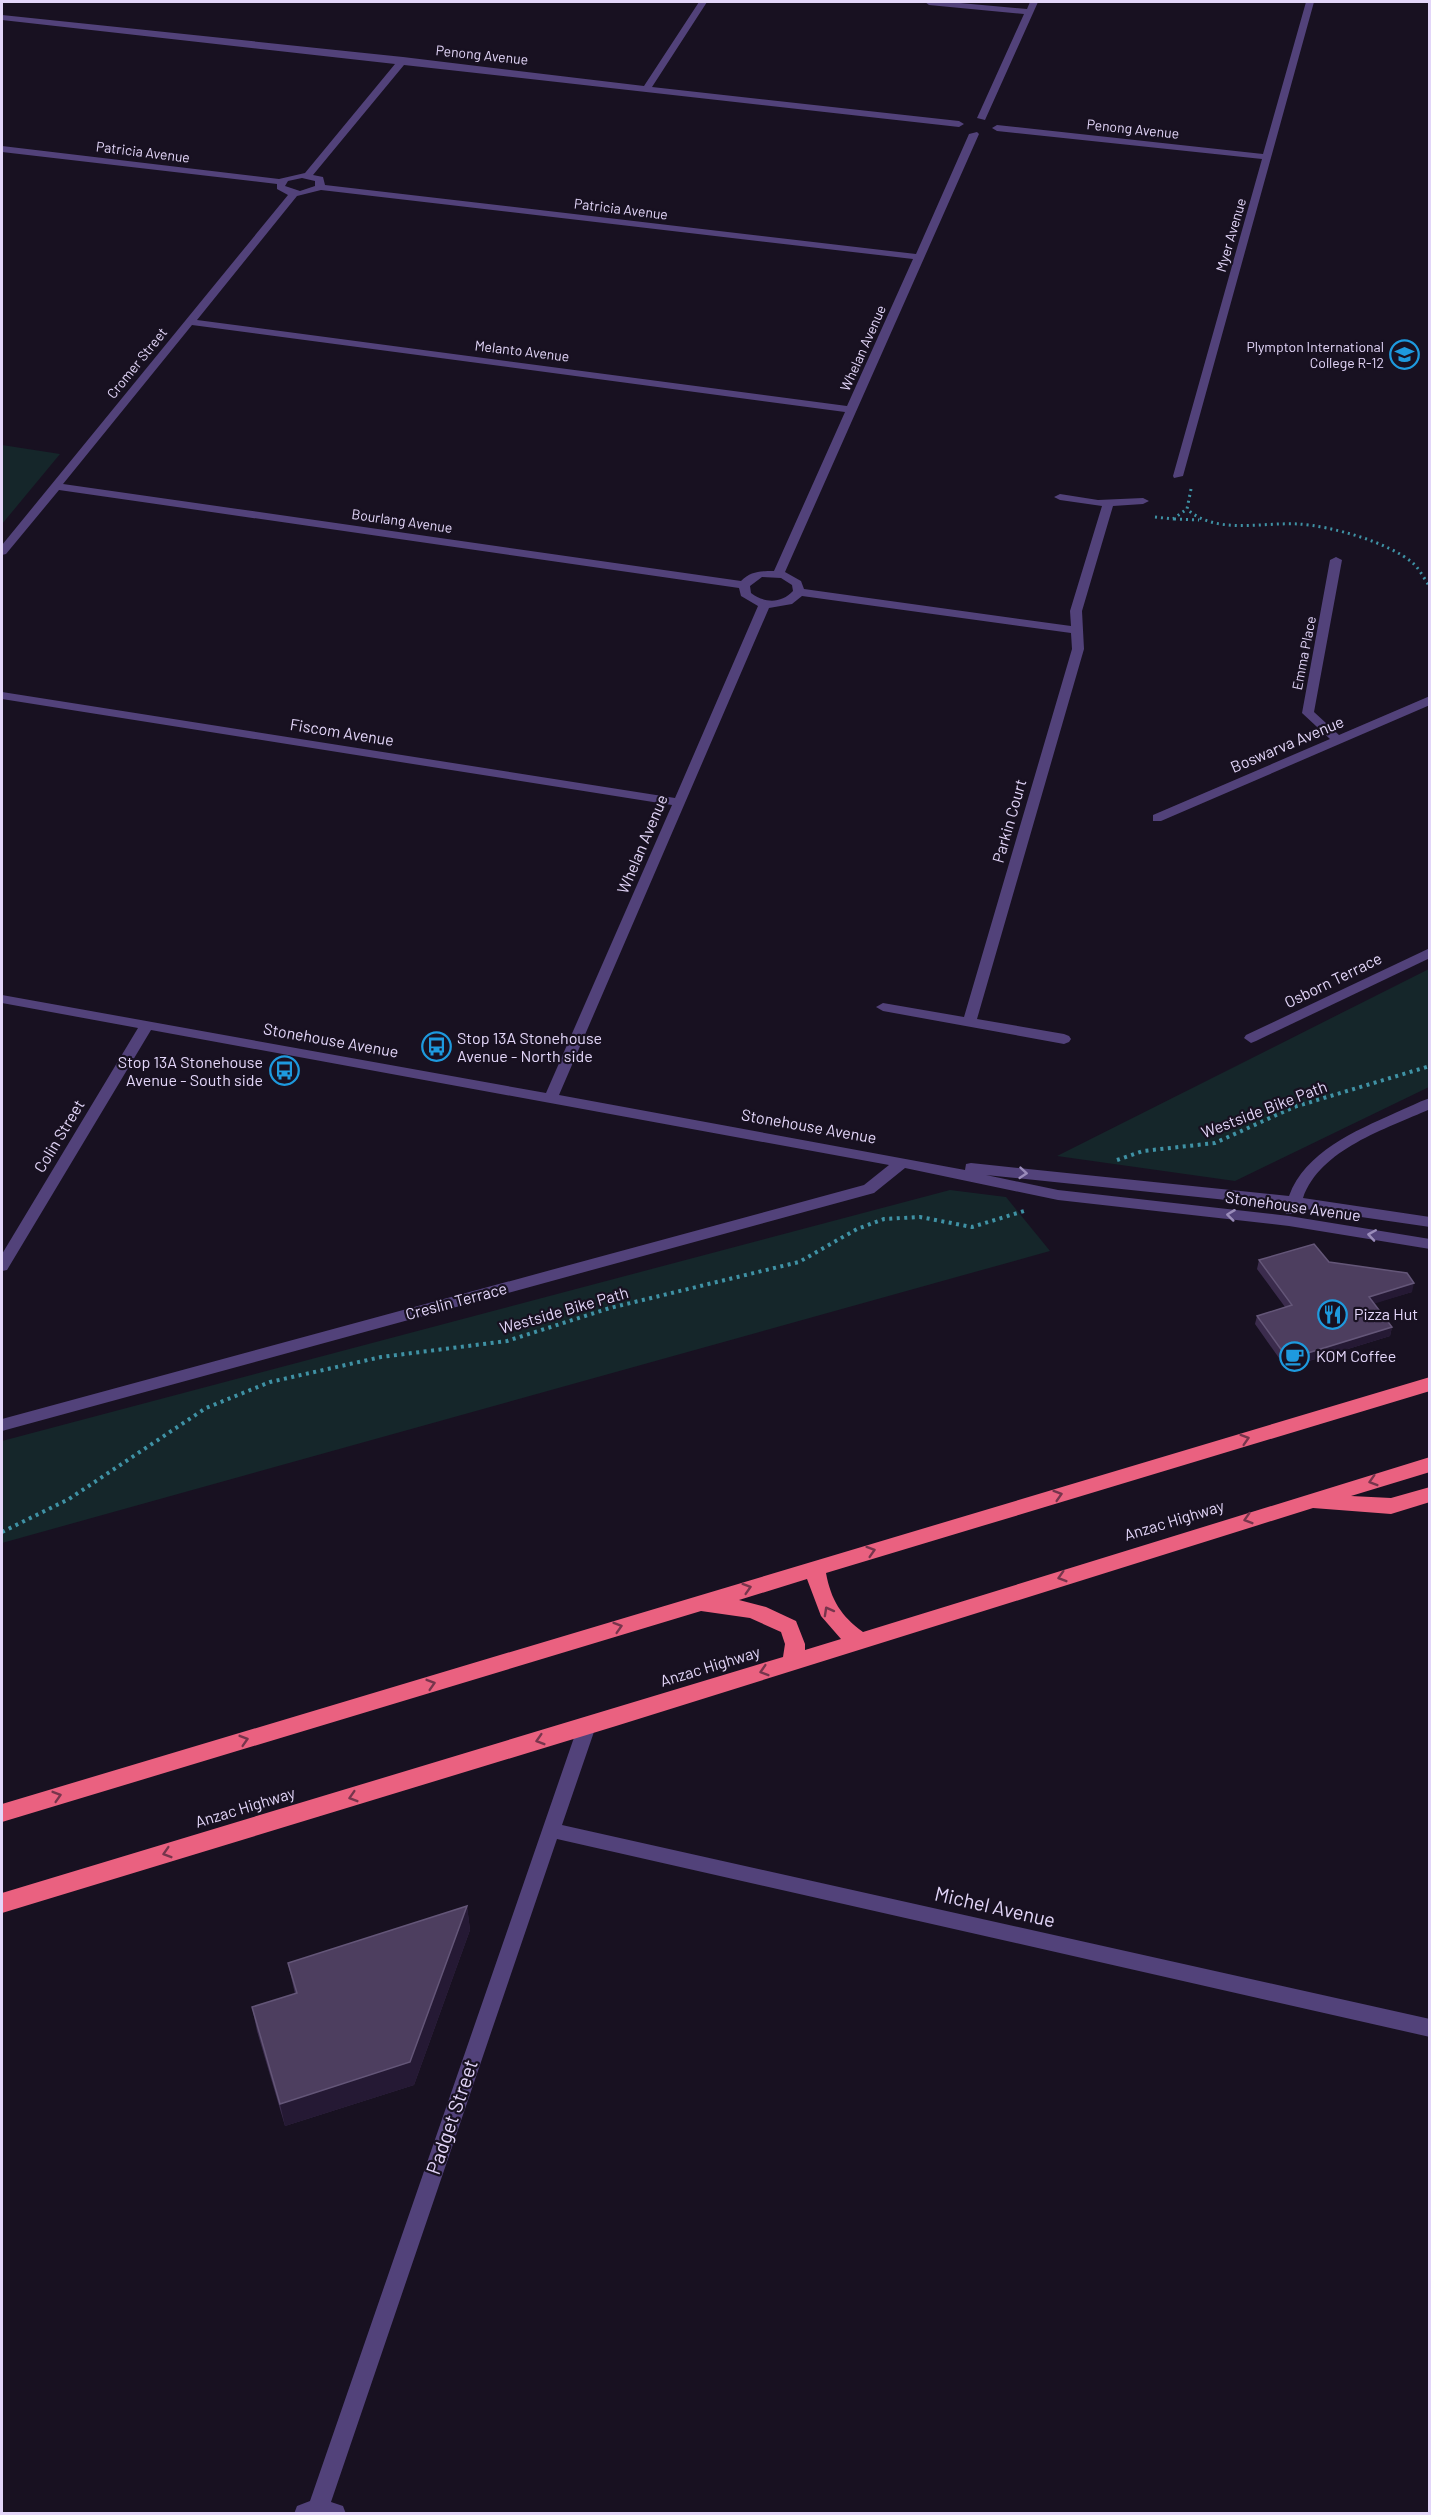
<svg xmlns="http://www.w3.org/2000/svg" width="1431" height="2515" font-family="Barlow,sans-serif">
<rect width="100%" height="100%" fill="#181121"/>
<g fill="#15262a">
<polygon points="2,445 60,454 2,524"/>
<polygon points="1429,969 1429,1087 1235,1181 1057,1156"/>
<polygon points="950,1190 1006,1197 1050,1251 2,1543 2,1441"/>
</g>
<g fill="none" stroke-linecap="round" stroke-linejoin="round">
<g stroke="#3f92a5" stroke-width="3" stroke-dasharray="2 4" stroke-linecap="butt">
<path d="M1191 489 1187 509C1215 535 1262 522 1298 524 1331 526 1389 542 1414 564 1420 570 1425 580 1430 587"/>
<polyline points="1155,517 1173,519 1187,509"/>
<polyline points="1174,519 1199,520"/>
</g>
<g stroke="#3f92a5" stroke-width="4" stroke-dasharray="3 4.5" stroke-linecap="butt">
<polyline points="1117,1160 1143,1151 1215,1143 1294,1107 1430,1066"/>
<polyline points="2,1532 69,1499 206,1408 270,1382 381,1357 507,1341 610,1308 799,1262 857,1229 884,1219 920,1217 972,1227 1024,1211"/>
</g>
<g fill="#52427a" fill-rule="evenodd">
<path d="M699 2H707L652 87 959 121 964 124 959 127 404 65 313 175 323 177 325 185 916 254 969 134 977 132 979 134 785 572 801 581 804 589 1071 626 1070 611 1102 506 1060 500 1054 497 1060 494 1098 500 1143 498 1149 501 1143 504 1113 506 1082 611 1084 649 977 1019 1064 1034 1069 1036 1071 1039 1069 1042 1064 1044 883 1011 876 1007 883 1003 964 1017 1072 649 1071 633 802 596 792 604 769 608 559 1095 965 1170 966 1164 971 1163 1289 1196C1305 1152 1355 1131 1395 1113 1407 1108 1418 1102 1430 1098V1109C1386 1129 1320 1149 1303 1198L1430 1217V1227L1299 1208 1296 1214H1286L1285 1206 986 1175 1058 1190 1289 1216 1430 1239V1249L1289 1226 1058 1200 905 1168 874 1193 2 1431V1419L864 1185 889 1165 151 1030 7 1270 2 1271V1254L138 1028 2 1003V995L546 1093 672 805 2 699V692L675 798 758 606 741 596 739 588 59 490 6 554 2 555V545L288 195 277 189V184L2 152V146L279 179 305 173 395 64 2 20V15L403 57 644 86ZM302 178 315 181V186L300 191 285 186 288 181ZM321 190 913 259 847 406 197 320 297 196ZM192 325 845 412 774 571C760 571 751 571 741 581L63 484ZM762 577 781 578 792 585 793 591C781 604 764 603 751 593L750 586Z"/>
<polygon points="925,2 949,2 1027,9 1030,2 1038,2 985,120 977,118 1024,14 929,5"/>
<polygon points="1306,2 1314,2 1183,476 1174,478 1173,476 1262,159 997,131 992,128 997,125 1263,154"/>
<polygon points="1336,557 1342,560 1314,712 1339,735 1430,696 1430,705 1161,821 1153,821 1153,815 1330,739 1302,713 1330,560"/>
<polygon points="1430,948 1430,958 1256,1041 1251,1043 1244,1038 1246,1035"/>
<polygon points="587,1719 593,1721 596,1726 562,1825 1430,2019 1430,2037 557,1839 331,2502 343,2506 346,2514 294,2514 297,2506 310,2501 578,1726 581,1721"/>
</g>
<path fill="#ea6180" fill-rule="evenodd" d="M1430 1377V1391L826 1573C831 1600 841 1616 863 1632L1430 1457V1472L1351 1496 1391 1498 1430 1487V1502L1391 1514 1313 1508 616 1726 2 1913V1893L783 1657 785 1644 781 1632 750 1618 701 1611 2 1822V1804ZM807 1579 821 1616 841 1639 805 1650V1644L796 1621 766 1607 739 1600Z"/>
</g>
<g fill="#3b2c4d">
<polygon points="1259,1260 1329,1262 1412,1292 1374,1303 1392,1327 1390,1336 1286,1368 1255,1324 1257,1316 1285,1307 1257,1269"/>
<polygon points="467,1906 470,1930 414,2085 285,2126 257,2031 252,2007 295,1994 288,1963"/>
</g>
<g fill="#251934">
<polygon points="1414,1283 1412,1292 1367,1306 1369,1297"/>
<polygon points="1392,1327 1390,1336 1286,1368 1288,1359"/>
<polygon points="467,1906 470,1930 414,2085 285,2126 280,2104"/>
</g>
<g fill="#4d3e5f" stroke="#645678" stroke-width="1.5">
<polygon points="1314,1244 1329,1262 1407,1273 1414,1283 1369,1297 1392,1327 1288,1359 1257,1316 1292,1305 1259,1260"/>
<polygon points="467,1906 410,2062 280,2104 252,2007 297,1993 288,1963"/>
</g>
<defs><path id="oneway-chevron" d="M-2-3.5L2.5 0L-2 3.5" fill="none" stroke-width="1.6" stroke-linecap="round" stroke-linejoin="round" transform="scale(1.5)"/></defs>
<g stroke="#9a8cba">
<use href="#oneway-chevron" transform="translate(1023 1173) rotate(5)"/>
<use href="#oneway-chevron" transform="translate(1231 1215) rotate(-173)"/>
<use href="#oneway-chevron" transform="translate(1372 1235) rotate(-171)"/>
</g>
<g stroke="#76354c">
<use href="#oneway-chevron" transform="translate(1245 1439) rotate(-17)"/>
<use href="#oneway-chevron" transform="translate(1373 1481) rotate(163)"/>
<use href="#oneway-chevron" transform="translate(1058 1495) rotate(-17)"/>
<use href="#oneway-chevron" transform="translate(1248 1519) rotate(163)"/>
<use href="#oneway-chevron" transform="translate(871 1551) rotate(-17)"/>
<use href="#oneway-chevron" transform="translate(1062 1577) rotate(163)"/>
<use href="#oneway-chevron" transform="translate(747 1588) rotate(-17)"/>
<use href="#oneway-chevron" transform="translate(828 1611) rotate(-119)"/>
<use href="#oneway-chevron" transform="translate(618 1627) rotate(-17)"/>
<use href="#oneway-chevron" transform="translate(764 1671) rotate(163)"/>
<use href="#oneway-chevron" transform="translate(431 1684) rotate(-17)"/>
<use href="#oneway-chevron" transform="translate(244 1740) rotate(-17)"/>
<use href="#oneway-chevron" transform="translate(540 1740) rotate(163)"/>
<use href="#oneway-chevron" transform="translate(57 1796) rotate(-17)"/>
<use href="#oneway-chevron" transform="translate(353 1797) rotate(163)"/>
<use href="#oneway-chevron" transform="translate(167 1853) rotate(163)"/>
</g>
<defs>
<symbol id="school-ring" viewBox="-11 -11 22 22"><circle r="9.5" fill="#181121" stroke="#1e9ade" stroke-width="1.5"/><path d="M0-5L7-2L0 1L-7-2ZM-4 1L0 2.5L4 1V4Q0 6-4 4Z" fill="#1e9ade"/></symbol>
<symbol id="bus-ring" viewBox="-11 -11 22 22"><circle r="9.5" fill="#181121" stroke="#1e9ade" stroke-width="1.5"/><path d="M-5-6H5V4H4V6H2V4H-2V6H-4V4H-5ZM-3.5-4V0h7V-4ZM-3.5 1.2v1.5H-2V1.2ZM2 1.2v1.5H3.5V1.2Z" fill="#1e9ade"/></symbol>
<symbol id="restaurant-ring" viewBox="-11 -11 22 22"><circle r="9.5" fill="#181121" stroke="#1e9ade" stroke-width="1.5"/><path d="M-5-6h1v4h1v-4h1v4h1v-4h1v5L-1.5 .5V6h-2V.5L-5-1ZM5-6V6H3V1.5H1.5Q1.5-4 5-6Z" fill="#1e9ade"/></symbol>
<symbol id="cafe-ring" viewBox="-11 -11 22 22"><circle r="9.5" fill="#181121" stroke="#1e9ade" stroke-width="1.5"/><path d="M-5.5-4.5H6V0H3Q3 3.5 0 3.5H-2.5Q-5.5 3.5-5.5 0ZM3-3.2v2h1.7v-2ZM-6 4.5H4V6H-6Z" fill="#1e9ade"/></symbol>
</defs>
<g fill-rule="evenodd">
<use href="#school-ring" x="1388" y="338" width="33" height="33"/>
<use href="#bus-ring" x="420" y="1030" width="33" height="33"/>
<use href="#bus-ring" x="268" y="1054" width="33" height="33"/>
<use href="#restaurant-ring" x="1316" y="1298" width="33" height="33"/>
<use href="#cafe-ring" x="1278" y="1340" width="33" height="33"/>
</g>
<g text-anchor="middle" stroke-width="4.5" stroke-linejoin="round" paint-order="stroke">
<g font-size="14" fill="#e3d6f9" stroke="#181121">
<text transform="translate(482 55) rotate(6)" y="5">Penong Avenue</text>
<text transform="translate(1133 129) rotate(6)" y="5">Penong Avenue</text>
<text transform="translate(143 152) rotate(7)" y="5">Patricia Avenue</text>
<text transform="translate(621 209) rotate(7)" y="5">Patricia Avenue</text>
<text transform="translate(1231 235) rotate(-74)" y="5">Myer Avenue</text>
<text transform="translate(863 348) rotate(-66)" y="5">Whelan Avenue</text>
<text transform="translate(522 351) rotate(7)" y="5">Melanto Avenue</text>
<text transform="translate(137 363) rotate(-51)" y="5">Cromer Street</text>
<text transform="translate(402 521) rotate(8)" y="5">Bourlang Avenue</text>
<text transform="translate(1304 653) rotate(-79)" y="5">Emma Place</text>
</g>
<g font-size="14" fill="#e3d6f9" stroke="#181121" text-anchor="end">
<text x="1384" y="352">Plympton International<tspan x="1384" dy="16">College R-12</tspan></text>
</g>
<g font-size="16" fill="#e3d6f9" stroke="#181121">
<text transform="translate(342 732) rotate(9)" y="6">Fiscom Avenue</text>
<text transform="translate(1287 744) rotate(-23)" y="6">Boswarva Avenue</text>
<text transform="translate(1009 821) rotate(-74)" y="6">Parkin Court</text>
<text transform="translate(642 844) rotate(-67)" y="6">Whelan Avenue</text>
<text transform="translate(1333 980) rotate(-26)" y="6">Osborn Terrace</text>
<text transform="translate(331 1040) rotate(10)" y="6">Stonehouse Avenue</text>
<text transform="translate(1264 1109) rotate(-21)" y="6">Westside Bike Path</text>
<text transform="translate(809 1126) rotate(10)" y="6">Stonehouse Avenue</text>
<text transform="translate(59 1136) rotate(-59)" y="6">Colin Street</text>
<text transform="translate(1293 1206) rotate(8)" y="6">Stonehouse Avenue</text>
<text transform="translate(456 1301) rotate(-15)" y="6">Creslin Terrace</text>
<text transform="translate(564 1310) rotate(-16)" y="6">Westside Bike Path</text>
<text transform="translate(1174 1520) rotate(-17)" y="6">Anzac Highway</text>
<text transform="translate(710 1666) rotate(-17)" y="6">Anzac Highway</text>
<text transform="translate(245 1807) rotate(-17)" y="6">Anzac Highway</text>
</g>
<g font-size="16" fill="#e3d6f9" stroke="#181121" text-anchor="start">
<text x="457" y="1044">Stop 13A Stonehouse<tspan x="457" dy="18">Avenue - North side</tspan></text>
<text x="263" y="1068" text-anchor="end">Stop 13A Stonehouse<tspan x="263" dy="18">Avenue - South side</tspan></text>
<text x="1354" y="1320">Pizza Hut</text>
<text x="1316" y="1362">KOM Coffee</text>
</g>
<g font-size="20" fill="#e3d6f9" stroke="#181121">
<text transform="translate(995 1907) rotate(13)" y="7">Michel Avenue</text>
<text transform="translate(452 2117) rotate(-71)" y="7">Padget Street</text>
</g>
</g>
<rect width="1431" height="2515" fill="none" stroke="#e3d6f9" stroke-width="6"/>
</svg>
